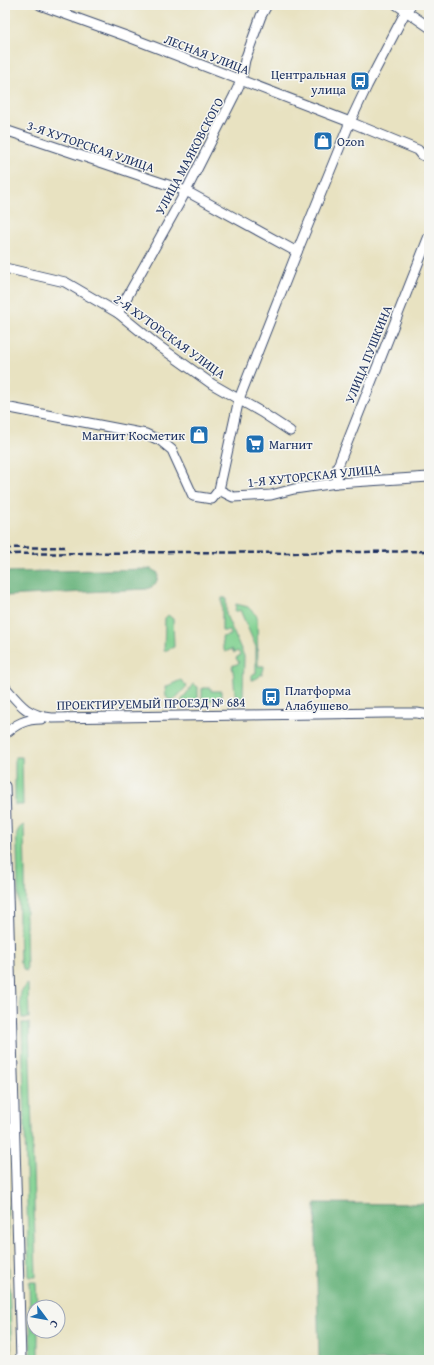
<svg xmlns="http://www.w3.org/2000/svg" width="434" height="1365" font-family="'Gentium Book Plus',serif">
<rect width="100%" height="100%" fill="#f6f6f2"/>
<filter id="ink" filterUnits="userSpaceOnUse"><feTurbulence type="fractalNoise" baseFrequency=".025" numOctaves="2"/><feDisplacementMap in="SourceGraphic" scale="8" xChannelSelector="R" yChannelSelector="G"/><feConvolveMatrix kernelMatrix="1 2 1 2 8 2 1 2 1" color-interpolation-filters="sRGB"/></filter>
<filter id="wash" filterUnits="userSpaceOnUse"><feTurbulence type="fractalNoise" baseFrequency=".012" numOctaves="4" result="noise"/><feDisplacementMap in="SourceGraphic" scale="16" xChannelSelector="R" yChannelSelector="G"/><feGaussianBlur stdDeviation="0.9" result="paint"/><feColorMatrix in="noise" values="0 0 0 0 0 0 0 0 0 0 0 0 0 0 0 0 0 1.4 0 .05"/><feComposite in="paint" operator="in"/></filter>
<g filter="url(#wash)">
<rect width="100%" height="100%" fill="#e8e2c1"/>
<g fill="#81d191" stroke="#4e8078">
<path d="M222 598H226V615L244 656 243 698H236C233 687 235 677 232 666L239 663 236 658 240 655 238 651 234 653 232 649 225 652 223 647 222 637 231 635 230 631H222Z"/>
<path d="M236 604 248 607 257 616 258 666H264C264 673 260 678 252 680V674L256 673V647L240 610 235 612Z"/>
<polygon points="168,615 173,619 174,647 164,651 165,618"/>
<polygon points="181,680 187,686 172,702 166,697 165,687"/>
<polygon points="193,684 198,687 198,703 182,703 182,700"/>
<polygon points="202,688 211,688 211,691 221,691 221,700 202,700"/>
<polygon points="15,757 22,757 23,805 15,805"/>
<path d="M24 825 27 971 24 970 20 962 17 849C17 840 14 829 24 825Z"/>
<path d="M28 984 29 1018H22C21 1007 16 990 28 984Z"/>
<polygon points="22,1023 29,1023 36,1277 29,1277"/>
<polygon points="5,1134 9,1277 5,1277"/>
<polygon points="9,1282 12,1360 5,1360 5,1283"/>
<polygon points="29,1282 36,1282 37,1307 34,1307 34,1331 38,1331 38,1360 31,1360"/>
</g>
<g fill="#68b37b" stroke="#42716c">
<path d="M151 569 158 573C158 582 155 586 147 589L5 596V572Z"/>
<polygon points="315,1203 429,1204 429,1360 319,1360"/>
</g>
</g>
<g filter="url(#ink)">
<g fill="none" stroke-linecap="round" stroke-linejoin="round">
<defs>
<g id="street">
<polyline points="40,5 126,36 350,122 418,150 422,155 429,158"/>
<polyline points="397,5 429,27"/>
<polyline points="5,130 186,191 297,252"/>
<polyline points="5,268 65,282 118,313 156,344 212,384 261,412 290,431"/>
<polyline points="118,313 186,191 234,96 241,81 245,60 261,16 267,5"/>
<polyline points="5,407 146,434 161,441 172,450 193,496 212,499 219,490 239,399 297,252 350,122 367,86 406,11 411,5"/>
<polyline points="337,483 338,466 429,236"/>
<polyline points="219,490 233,497 271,495 294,489 337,483 429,477"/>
<path d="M5 687C21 706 27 715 52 718L386 713H417L429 715"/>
<path d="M5 734C16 724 26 719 41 719"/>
<polyline points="5,786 21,1360"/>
</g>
</defs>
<use href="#street" stroke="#3a4a6d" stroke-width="11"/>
<use href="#street" stroke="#fff" stroke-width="9"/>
<g stroke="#1b2f5e" stroke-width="2.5" stroke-dasharray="6 3" stroke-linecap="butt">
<polyline points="5,548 65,547"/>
<polyline points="5,554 178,552 289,553 429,551"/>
</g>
</g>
</g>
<defs>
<symbol id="bus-square" viewBox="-11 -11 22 22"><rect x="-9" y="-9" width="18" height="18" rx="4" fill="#1f6fb2" stroke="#f6f6f2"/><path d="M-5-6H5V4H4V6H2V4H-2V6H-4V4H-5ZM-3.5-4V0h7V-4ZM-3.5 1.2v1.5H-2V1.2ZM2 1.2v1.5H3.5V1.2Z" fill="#fff"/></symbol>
<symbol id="shop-square" viewBox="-11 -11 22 22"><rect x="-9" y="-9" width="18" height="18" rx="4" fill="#1f6fb2" stroke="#f6f6f2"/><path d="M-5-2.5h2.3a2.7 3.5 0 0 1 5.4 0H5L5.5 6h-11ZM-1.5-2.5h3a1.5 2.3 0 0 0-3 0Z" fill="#fff"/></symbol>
<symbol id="supermarket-square" viewBox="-11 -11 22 22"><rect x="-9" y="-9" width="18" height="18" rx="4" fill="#1f6fb2" stroke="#f6f6f2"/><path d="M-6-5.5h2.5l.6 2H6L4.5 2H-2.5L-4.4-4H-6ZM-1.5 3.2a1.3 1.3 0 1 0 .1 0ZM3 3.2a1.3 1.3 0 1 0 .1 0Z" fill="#fff"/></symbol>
</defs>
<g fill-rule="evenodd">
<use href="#bus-square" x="349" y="70" width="22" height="22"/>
<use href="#shop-square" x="312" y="130" width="22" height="22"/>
<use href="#shop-square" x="188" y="424" width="22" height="22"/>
<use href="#supermarket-square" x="244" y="433" width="22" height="22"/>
<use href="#bus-square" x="260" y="686" width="22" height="22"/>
</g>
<g text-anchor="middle" stroke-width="3" stroke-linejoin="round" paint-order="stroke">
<g font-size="13" fill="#1b2f5e" stroke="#f6f6f2">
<text transform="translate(207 54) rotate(21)" y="5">ЛЕСНАЯ УЛИЦА</text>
<text transform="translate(91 146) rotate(19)" y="5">3-Я ХУТОРСКАЯ УЛИЦА</text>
<text transform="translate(189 156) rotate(-62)" y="5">УЛИЦА МАЯКОВСКОГО</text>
<text transform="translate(170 336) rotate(36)" y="5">2-Я ХУТОРСКАЯ УЛИЦА</text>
<text transform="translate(368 354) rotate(-68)" y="5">УЛИЦА ПУШКИНА</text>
<text transform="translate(314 475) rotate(-6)" y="5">1-Я ХУТОРСКАЯ УЛИЦА</text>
<text transform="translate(151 703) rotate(-1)" y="5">ПРОЕКТИРУЕМЫЙ ПРОЕЗД № 684</text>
</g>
<g font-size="13" fill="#1b2f5e" stroke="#f6f6f2" text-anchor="start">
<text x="346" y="79" text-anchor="end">Центральная<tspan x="346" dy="15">улица</tspan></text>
<text x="337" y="146">Ozon</text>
<text x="185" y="440" text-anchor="end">Магнит Косметик</text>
<text x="269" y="449">Магнит</text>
<text x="285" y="695">Платформа<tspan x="285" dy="15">Алабушево</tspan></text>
</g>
</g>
<rect width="434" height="1365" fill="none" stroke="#f6f6f2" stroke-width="20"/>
<g transform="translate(46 1319) rotate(122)"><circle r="19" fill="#f6f6f2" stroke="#9ea6b7"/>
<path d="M0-3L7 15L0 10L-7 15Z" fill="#1f6fb2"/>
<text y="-6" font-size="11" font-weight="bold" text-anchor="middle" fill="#1b2f5e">С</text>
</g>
</svg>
